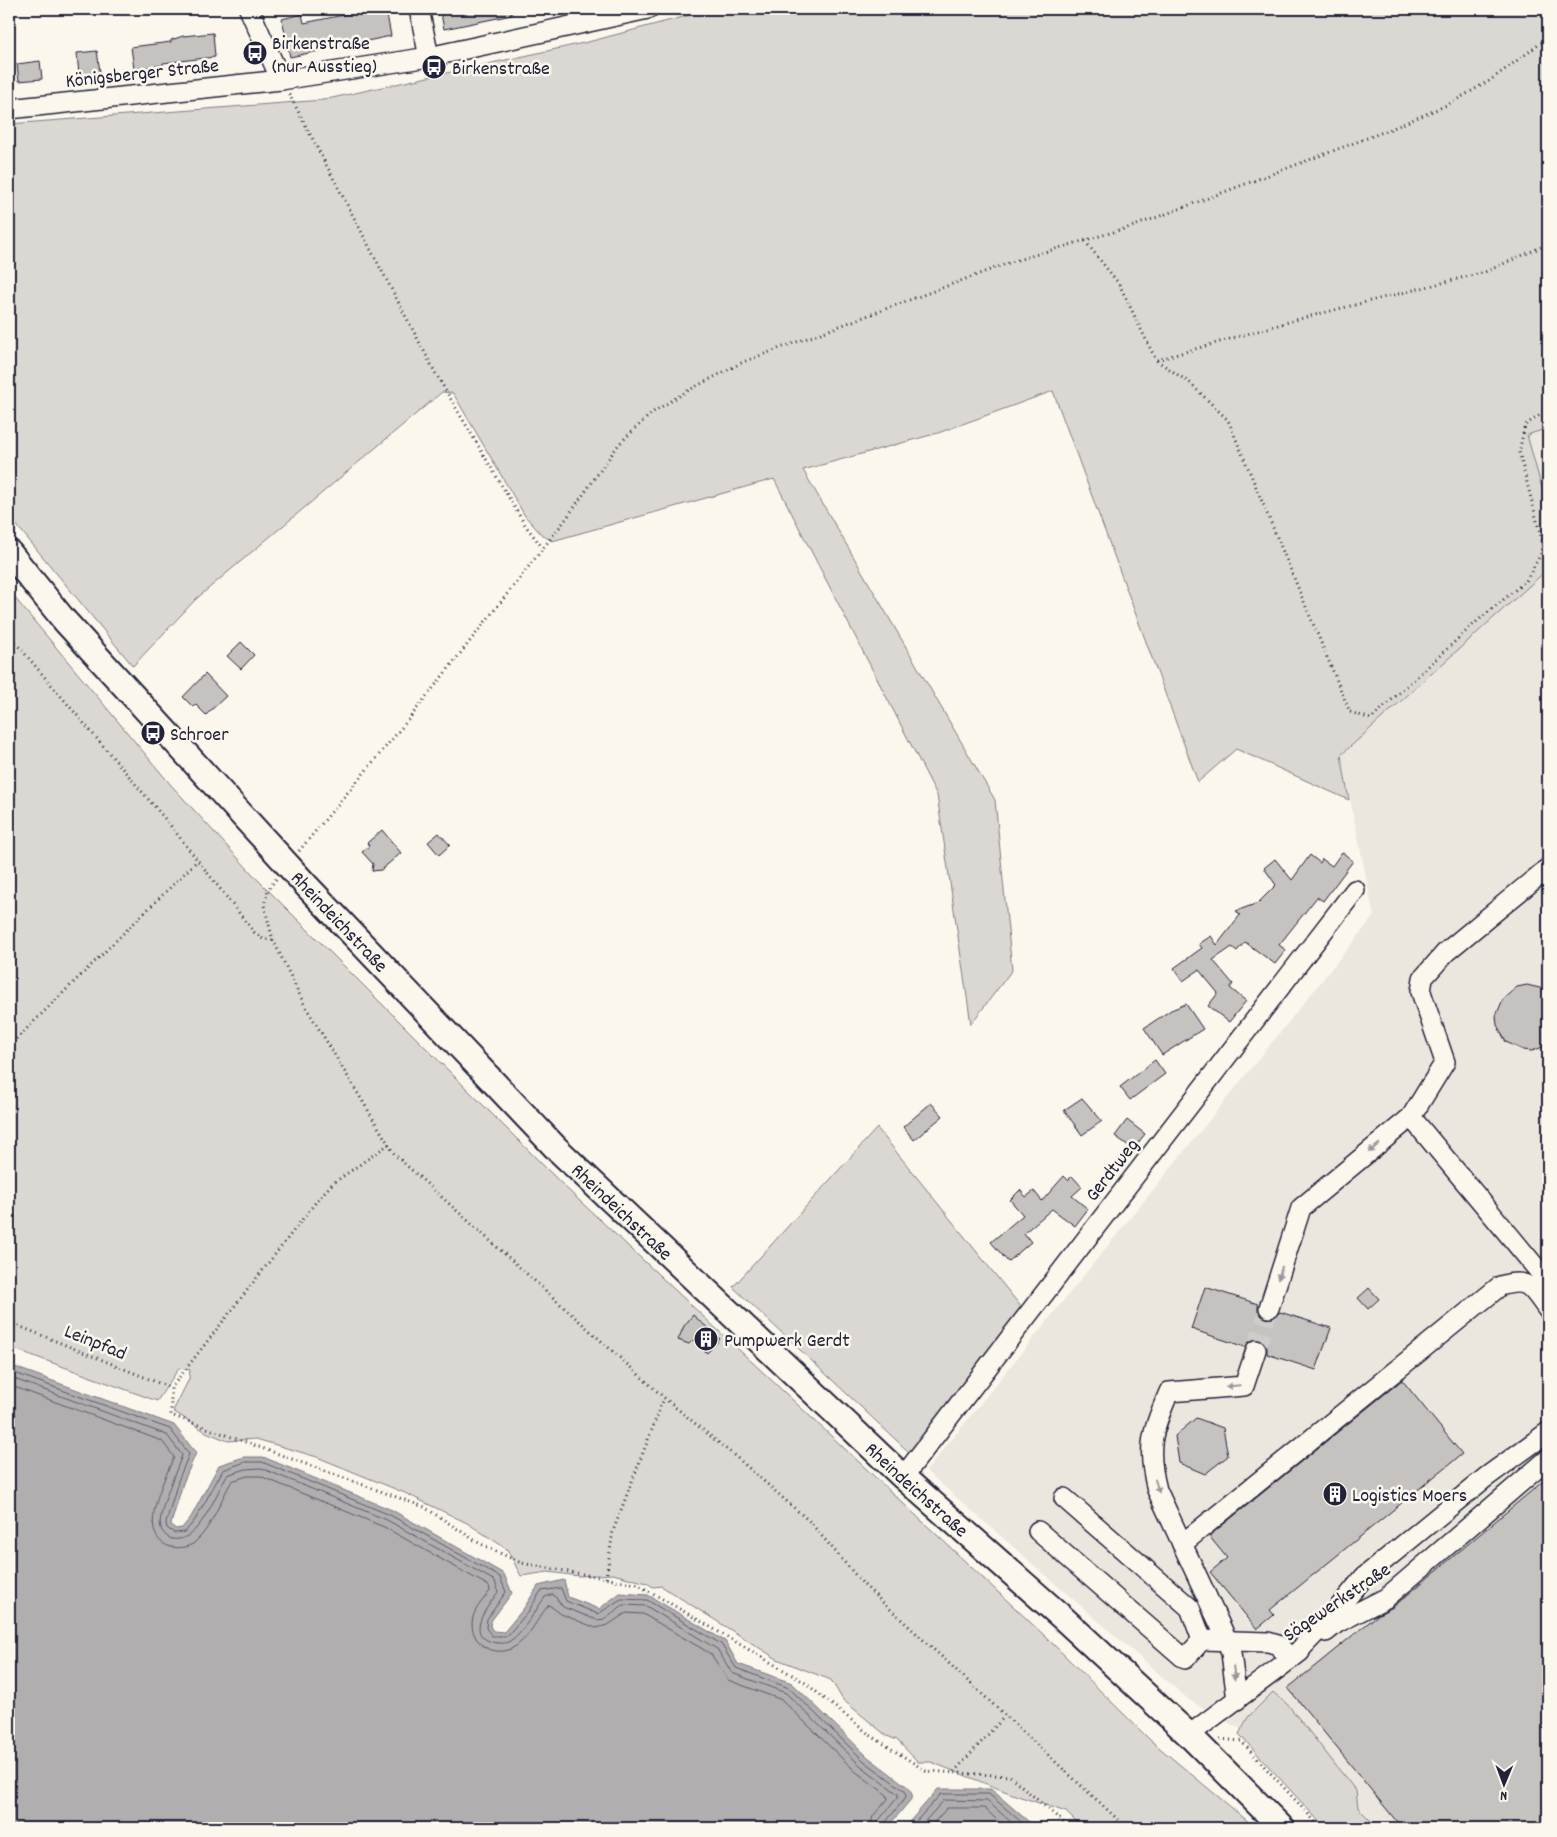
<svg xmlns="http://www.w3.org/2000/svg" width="1557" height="1837" font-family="Dekko,sans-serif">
<rect width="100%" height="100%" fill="#fbf7ec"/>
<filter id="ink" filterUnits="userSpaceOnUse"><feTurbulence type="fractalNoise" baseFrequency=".02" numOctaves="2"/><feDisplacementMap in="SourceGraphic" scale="10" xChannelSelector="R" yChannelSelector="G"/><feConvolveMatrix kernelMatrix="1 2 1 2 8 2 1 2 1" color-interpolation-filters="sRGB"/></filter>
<g filter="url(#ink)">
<g fill="#ebe7df">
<polygon points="1548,428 1548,510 1527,435"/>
<polygon points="1548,569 1548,1828 1333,1828 1249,1734 1189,1700 926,1471 1374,916 1341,755"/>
</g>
<g fill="#dbd8d3" stroke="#7e7d87">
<polygon points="713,9 1548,9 1548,428 1527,435 1548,510 1548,569 1341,755 1349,800 1236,749 1198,782 1053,391 938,433 803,470 995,800 1012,970 971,1024 937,795 774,479 552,541 542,535 525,516 453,393 442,392 196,599 133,666 9,516 9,124 323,100 588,42"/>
<polygon points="9,591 171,785 258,880 567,1189 1046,1637 1150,1740 1256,1828 1082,1828 1066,1812 1012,1794 931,1762 918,1762 897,1740 887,1736 843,1700 831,1680 777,1659 661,1586 653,1587 647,1583 613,1574 579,1576 548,1572 521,1576 507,1549 467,1523 405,1493 317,1457 256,1439 228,1441 206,1432 173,1411 189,1379 190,1370 179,1368 157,1401 9,1347"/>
<polygon points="877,1128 1022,1308 911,1454 733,1287"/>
<polygon points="1273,1692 1289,1706 1356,1791 1358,1808 1378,1828 1325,1828 1239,1734 1248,1717"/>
</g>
<g fill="#b1aeb0" stroke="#787681">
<polygon points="9,1365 174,1425 196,1453 183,1483 171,1524 175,1529 182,1528 191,1517 219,1465 244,1457 263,1457 392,1510 504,1574 512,1593 491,1621 490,1626 493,1631 504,1632 524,1608 538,1586 564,1580 568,1597 599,1609 620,1593 648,1595 725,1641 738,1664 792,1683 868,1757 909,1788 913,1797 887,1828 9,1828"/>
<polygon points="938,1789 991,1789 1036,1828 904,1828"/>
</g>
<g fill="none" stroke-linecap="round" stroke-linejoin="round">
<g stroke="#5b5a6a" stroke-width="1">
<polyline points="9,1371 170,1429 189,1454 178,1481 166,1523 167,1528 174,1533 185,1532 195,1520 223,1470 245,1462 262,1462 390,1515 500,1577 506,1592 487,1619 486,1628 492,1636 507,1636 528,1612 541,1591 561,1588 566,1601 598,1614 621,1599 647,1600 721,1644 736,1668 789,1688 864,1761 905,1791 906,1797 885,1823 883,1828"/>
<path d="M9 1377 167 1435 182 1455C177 1470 156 1515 161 1528 162 1533 167 1537 172 1539 199 1544 215 1495 227 1475L246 1469 261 1468 387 1520 495 1581 498 1592C491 1603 465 1631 489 1641 494 1643 503 1644 508 1642 521 1636 537 1608 545 1597L553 1594 563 1607 597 1620 604 1619 623 1605 646 1606 717 1649 732 1673 786 1693 860 1765 898 1794V1797L879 1820 877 1828"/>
<path d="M9 1385 162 1441 174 1457C165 1478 136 1533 168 1546 176 1549 187 1548 194 1543 212 1528 220 1500 232 1481L247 1476H260L384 1527 489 1586 490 1591C484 1599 476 1607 473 1617 467 1639 490 1658 511 1649 528 1641 537 1618 549 1605L561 1614 596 1628 608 1625 626 1613 643 1614 711 1654 728 1680 782 1700 855 1771 887 1795 888 1799 873 1816 870 1828"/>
<polyline points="910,1828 941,1794 989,1794 1028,1828"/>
<polyline points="919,1828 944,1800 987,1801 1018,1828"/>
<polyline points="929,1828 947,1808 984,1808 1006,1828"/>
</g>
</g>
<g fill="#c6c2c0" stroke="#22223b">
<polygon points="373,9 386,9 391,36 290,57 282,19 302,14 304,23"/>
<polygon points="440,9 511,9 512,15 444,29"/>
<polygon points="213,33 215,57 163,63 163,65 134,69 131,47 171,42 171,40 183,36"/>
<polygon points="97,51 100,72 79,75 77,53"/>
<polygon points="40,61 42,79 19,81 17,64"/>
<polygon points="241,642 254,655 241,669 227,656"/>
<polygon points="205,674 226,696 206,715 195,704 193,707 183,697"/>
<polygon points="382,830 401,853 381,870 372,871 373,864 362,852 369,846 367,843"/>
<polygon points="439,833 450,845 439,855 428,842"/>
<polygon points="1342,852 1353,861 1323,901 1317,897 1279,945 1286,950 1275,964 1245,942 1237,951 1232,947 1213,960 1233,984 1230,988 1246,1001 1229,1022 1208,1006 1218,993 1199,970 1183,981 1174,968 1202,948 1199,944 1211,936 1217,945 1240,915 1236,911 1258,903 1276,885 1264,868 1275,859 1292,880 1310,855 1320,863 1322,859 1332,866"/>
<polygon points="1527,985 1548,990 1548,1045 1532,1051 1523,1050 1506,1042 1497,1025 1496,1016 1503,999 1517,987"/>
<polygon points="1186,1004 1203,1029 1162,1055 1144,1028 1171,1010"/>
<polygon points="1155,1060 1165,1074 1130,1100 1120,1087"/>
<polygon points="1082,1098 1102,1121 1082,1135 1064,1110"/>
<polygon points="931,1103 943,1116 914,1140 903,1127"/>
<polygon points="1127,1120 1145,1134 1133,1149 1115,1136"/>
<polygon points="1064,1176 1068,1180 1072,1176 1082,1187 1072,1196 1088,1209 1075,1226 1052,1209 1024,1233 1031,1242 1008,1262 991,1242 1023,1215 1010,1200 1020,1190 1026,1197 1034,1191 1042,1201"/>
<polygon points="1205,1287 1258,1304 1258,1311 1265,1318 1272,1319 1280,1312 1331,1328 1316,1370 1267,1354 1267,1347 1260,1340 1253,1339 1245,1347 1191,1329"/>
<polygon points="1369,1288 1379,1299 1368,1309 1358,1298"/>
<polygon points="693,1315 720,1339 707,1353 693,1340 689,1344 678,1340 684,1326"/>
<polygon points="1402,1380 1462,1454 1270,1610 1274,1615 1257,1629 1210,1572 1227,1558 1209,1536"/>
<polygon points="1196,1418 1223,1428 1228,1456 1205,1474 1179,1463 1175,1436"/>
<polygon points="1548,1477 1548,1828 1402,1828 1288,1688 1379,1614 1393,1607"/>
</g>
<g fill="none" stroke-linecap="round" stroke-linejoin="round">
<polyline stroke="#d0ccc9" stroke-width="19" stroke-dasharray="19 9" stroke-linecap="butt" points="1256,1350 1269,1308"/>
<defs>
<g id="minor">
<polyline points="249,9 281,80"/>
<polyline points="419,9 429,57"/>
<polyline points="9,109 281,80 429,57 648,9"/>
<polyline points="1411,1117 1548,1282"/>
<polyline points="1269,1308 1301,1208 1411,1117 1445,1062 1421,992 1423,978 1446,952 1548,868"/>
<polyline points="903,1477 1355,890"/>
<polyline points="1064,1498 1190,1608 1202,1640 1268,1642 1278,1645 1291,1659 1332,1616 1364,1577 1485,1478 1548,1432"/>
<polyline points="1038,1531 1185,1659 1202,1640"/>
<path d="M1182 1544 1500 1286C1530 1277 1531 1288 1548 1310"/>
<polyline points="1326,1632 1337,1623 1386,1598 1548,1459"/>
<path d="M1237 1700 1231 1653 1227 1640 1157 1490C1146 1447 1152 1432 1169 1392L1244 1386 1256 1350"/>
<polyline points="1189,1735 1300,1652"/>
</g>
<g id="major">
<path id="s1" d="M9 552 64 620 305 884 556 1148 903 1477 1064 1619 1189 1735 1282 1828"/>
</g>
</defs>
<use href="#minor" stroke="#22223b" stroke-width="22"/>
<use href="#major" stroke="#22223b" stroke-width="28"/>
<g stroke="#22223b" stroke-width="3" stroke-dasharray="1 4" stroke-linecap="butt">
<polyline points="289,94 436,374 525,525 542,547"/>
<polyline points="1085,241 1119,284 1156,360 1190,383 1228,420 1350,712 1371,719 1475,623 1526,581 1544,548 1519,452 1525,425 1548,410"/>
<polyline points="1157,360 1299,319 1485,272 1548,244"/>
<polyline points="9,635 166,820 254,932 263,939 273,940"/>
<polyline points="299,851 408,720 566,519 619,444 653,412 689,390 743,362 1014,261 1134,226 1391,129 1449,104 1489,81 1548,38"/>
<polyline points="276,879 268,890 264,905 273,940 304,1004 395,1155 669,1402 742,1462 809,1521 864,1585 1127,1828"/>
<polyline points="9,1046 198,860"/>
<polyline points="389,1144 332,1184 319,1198 171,1388 171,1415 424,1507 479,1543 521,1563 637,1584 804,1682 870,1735 926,1771 1010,1776 1070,1828"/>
<polyline points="9,1322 171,1388"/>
<polyline points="606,1578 613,1531 664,1398"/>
<polyline points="1220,1739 1241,1741 1321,1828"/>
<polyline points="954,1772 1004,1717"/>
</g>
<use href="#minor" stroke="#fbf7ec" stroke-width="19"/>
<use href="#major" stroke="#fbf7ec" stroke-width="24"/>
</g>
<defs><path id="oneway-solid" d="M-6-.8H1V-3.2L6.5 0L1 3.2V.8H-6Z" transform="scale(1.25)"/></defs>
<g fill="#99979c">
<use href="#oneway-solid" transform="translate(1374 1148) rotate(141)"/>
<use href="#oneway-solid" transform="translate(1280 1273) rotate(108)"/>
<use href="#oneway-solid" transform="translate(1233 1386) rotate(175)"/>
<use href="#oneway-solid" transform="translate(1157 1486) rotate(73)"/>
<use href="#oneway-solid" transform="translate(1234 1673) rotate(83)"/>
</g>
</g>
<defs>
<symbol id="bus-disc" viewBox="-11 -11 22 22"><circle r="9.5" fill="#22223b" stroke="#fbf7ec"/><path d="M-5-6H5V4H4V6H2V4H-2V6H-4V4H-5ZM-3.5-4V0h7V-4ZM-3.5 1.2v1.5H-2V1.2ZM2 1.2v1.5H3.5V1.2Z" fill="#fff"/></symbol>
<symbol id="building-disc" viewBox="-11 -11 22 22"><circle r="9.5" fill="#22223b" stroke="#fbf7ec"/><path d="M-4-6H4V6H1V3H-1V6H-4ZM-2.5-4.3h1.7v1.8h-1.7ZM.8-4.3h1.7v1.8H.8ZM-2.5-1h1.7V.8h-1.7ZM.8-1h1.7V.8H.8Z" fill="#fff"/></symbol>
</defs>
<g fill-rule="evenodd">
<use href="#bus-disc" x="241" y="39" width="28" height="28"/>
<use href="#bus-disc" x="420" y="53" width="28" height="28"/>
<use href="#bus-disc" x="139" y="719" width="28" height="28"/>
<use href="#building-disc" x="692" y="1325" width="28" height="28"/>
<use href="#building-disc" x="1321" y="1480" width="28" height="28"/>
</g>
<g text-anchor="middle" stroke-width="5" stroke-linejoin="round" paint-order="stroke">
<g font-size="20" fill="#22223b" stroke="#fbf7ec" text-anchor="start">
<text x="272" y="49">Birkenstraße<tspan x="272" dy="23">(nur Ausstieg)</tspan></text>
<text x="452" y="74">Birkenstraße</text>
<text x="170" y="740">Schroer</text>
<text x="724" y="1346">Pumpwerk Gerdt</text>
<text x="1352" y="1501">Logistics Moers</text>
</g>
<g font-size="20" fill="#22223b" stroke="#fbf7ec">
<text transform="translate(142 72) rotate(-6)" y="7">Königsberger Straße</text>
<text dy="7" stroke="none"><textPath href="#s1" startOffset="496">Rheindeichstraße</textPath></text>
<text transform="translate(1111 1169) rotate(-52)" y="7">Gerdtweg</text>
<text dy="7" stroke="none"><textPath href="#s1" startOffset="901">Rheindeichstraße</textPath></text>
<text transform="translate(96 1341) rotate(22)" y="7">Leinpfad</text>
<text dy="7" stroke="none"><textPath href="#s1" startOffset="1306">Rheindeichstraße</textPath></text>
<text transform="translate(1336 1601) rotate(-34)" y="7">Sägewerkstraße</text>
</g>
</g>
<rect width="1557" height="1837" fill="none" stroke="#fbf7ec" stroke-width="30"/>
<rect x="15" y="15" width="1527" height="1807" fill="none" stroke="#22223b" stroke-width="2" filter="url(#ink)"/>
<g transform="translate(1504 1784) rotate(181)" stroke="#fbf7ec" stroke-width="4" paint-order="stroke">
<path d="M0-4L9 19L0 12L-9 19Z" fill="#22223b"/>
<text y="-8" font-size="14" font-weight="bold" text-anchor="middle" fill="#22223b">N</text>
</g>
</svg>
